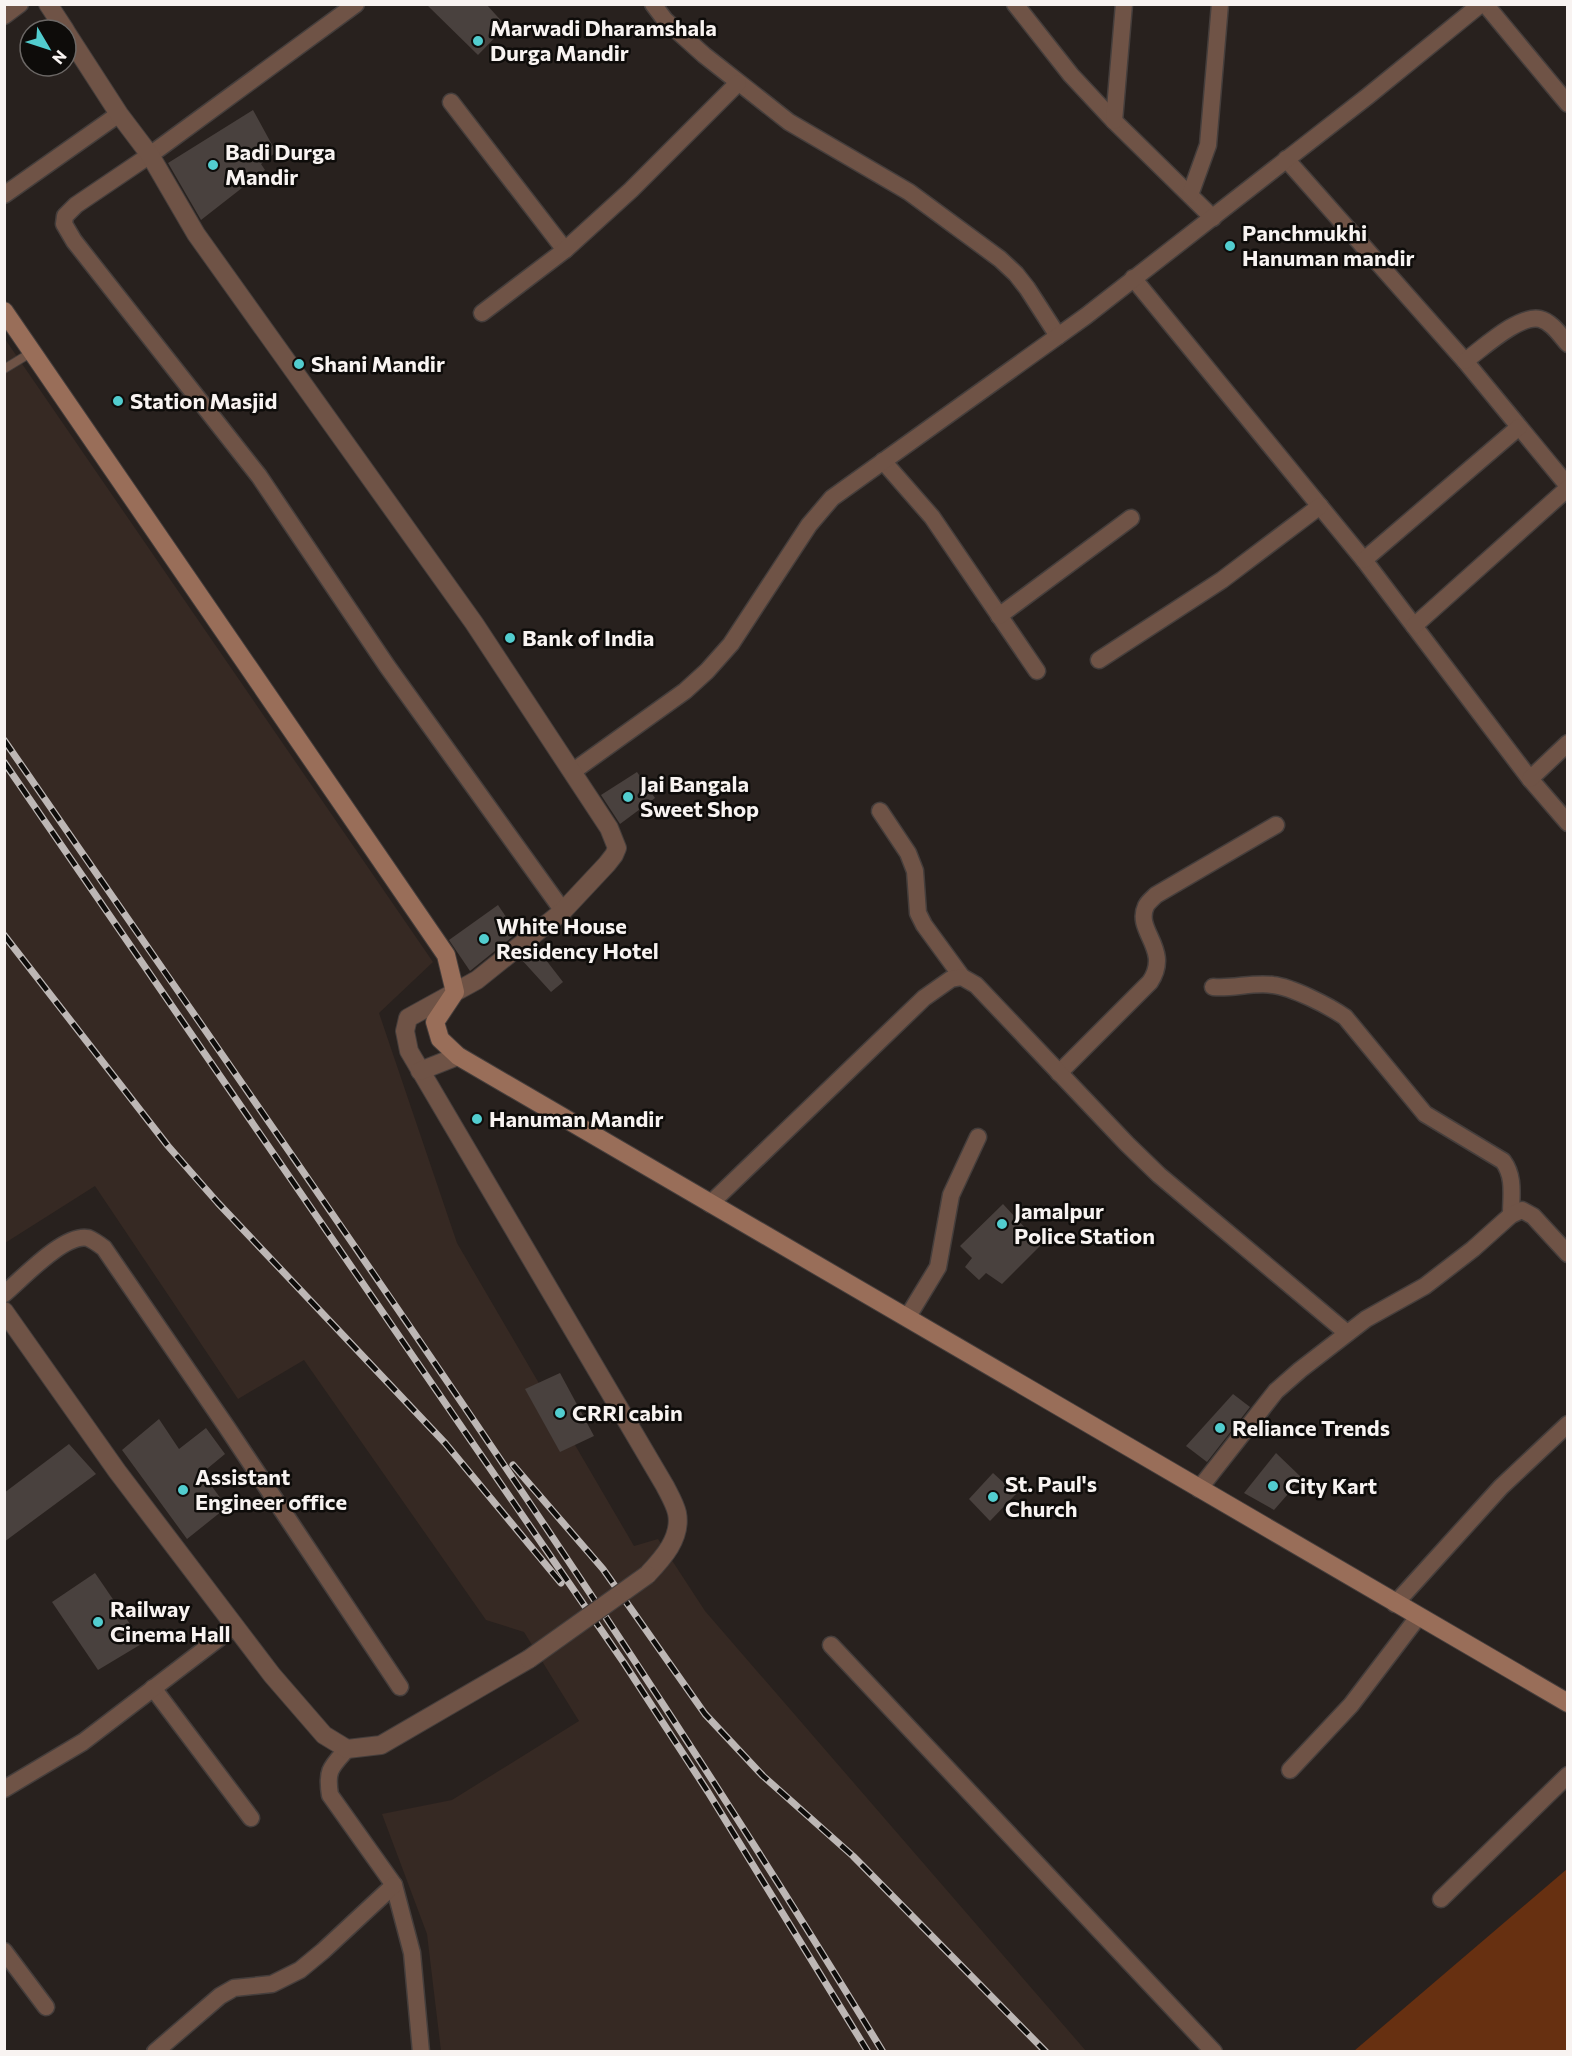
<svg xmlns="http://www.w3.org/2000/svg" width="1572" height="2056" font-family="Commissioner,sans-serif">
<rect width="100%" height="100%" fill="#28211e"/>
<polygon fill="#362923" points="5,339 433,962 379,1013 457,1243 634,1546 658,1539 705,1611 1086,2051 441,2051 427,1934 382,1814 452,1800 579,1721 524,1632 486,1620 304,1360 238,1399 95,1186 5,1243"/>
<polygon fill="#673011" points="1567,1869 1567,2051 1354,2051"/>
<g fill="#49413e">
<polygon points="426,4 486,4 506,26 478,55"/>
<polygon points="253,110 276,152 261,164 265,170 201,220 168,163"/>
<polygon points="637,772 655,798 620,824 601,795"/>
<polygon points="498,905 517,933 470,971 449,940"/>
<polygon points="539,951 563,982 551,992 521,959 530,952 531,955"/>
<polygon points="1003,1204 1041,1245 1002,1284 986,1273 979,1280 965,1267 972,1258 960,1246"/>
<polygon points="560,1373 594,1436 560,1452 525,1389"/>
<polygon points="1233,1394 1250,1407 1207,1462 1186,1446"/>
<polygon points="159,1419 179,1449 206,1428 225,1454 202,1473 227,1507 187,1539 122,1450"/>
<polygon points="69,1444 96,1474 4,1542 4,1493"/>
<polygon points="1276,1453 1302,1478 1274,1510 1244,1493"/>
<polygon points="993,1473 1016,1494 990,1521 969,1499"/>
<polygon points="95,1573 143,1643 98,1670 52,1602"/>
</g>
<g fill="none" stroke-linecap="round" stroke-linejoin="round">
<defs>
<polyline id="service" points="4,369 32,352"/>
<g id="minor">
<polyline points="356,4 150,155 76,205 65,216 64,224 74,241 259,476 387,666 563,911"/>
<polyline points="653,4 665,20 704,55 789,122 909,192 1000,259 1016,274 1027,288 1058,336"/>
<polyline points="1015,4 1071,75 1114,121 1213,218"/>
<polyline points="1485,4 1568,104"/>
<polyline points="4,16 20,4"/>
<polyline points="451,102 565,250"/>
<polyline points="1114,121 1124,4"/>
<polyline points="1286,159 1465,361 1568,486"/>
<polyline points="4,195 119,114"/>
<polyline points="1190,195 1208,145 1220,4"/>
<polyline points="1133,278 1364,560 1530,779 1568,823"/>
<polyline points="482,313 565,250 631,190 738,83"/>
<path d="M1465 361C1482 349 1519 314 1540 319 1552 322 1560 335 1568 344"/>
<polyline points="883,461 932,517 1037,671"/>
<polyline points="1364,560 1519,427"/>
<polyline points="999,616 1131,518"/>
<polyline points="1414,626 1568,488"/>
<polyline points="1099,660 1222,580 1320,506"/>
<polyline points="572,772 685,691 707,671 731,644 809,525 832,498 1086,316 1368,96 1481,4"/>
<polyline points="1530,779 1568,743"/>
<polyline points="880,811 908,853 915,871 918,913 924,925 962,977"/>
<path d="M1213 987C1233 989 1253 982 1273 985 1292 987 1329 1006 1345 1017L1425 1114 1503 1161C1515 1177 1511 1196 1511 1215"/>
<path d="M1059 1073 1150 982C1172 949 1134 931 1146 906 1148 902 1153 898 1156 895L1276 825"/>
<polyline points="710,1204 924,998 951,979 962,977 976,985 1127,1144 1159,1175 1347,1333"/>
<path d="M4 1294C22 1279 64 1233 88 1238 93 1240 100 1245 104 1248L226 1426 400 1687"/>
<polyline points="907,1318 938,1267 951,1195 978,1137"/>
<polyline points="1199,1489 1276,1391 1300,1370 1366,1319 1425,1286 1473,1249 1511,1215 1522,1210 1533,1216 1568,1254"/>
<polyline points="1395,1604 1501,1487 1568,1424"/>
<polyline points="831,1645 1214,2052"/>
<polyline points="153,1688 251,1818"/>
<path d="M347 1749C331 1767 326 1770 330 1795L394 1885 412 1953 421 2052"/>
<polyline points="1290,1770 1351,1705 1418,1617"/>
<polyline points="4,1789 83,1742 235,1626"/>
<polyline points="1441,1899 1568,1775"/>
<polyline points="4,1951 46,2007"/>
<polyline points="155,2052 220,1996 234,1988 272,1984 300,1970 323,1951 394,1885"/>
</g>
<g id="tertiary">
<polyline points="48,4 65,30"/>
<path d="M66 32 119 114 150 155 196 234 474 623 609 828 617 848 614 855 607 864 563 911 477 980 408 1018 405 1031 409 1051 665 1486C669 1494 675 1504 677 1513 682 1538 662 1559 647 1575"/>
<polyline points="420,1071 458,1056"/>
<polyline points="4,1311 117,1471 272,1675 324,1735 347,1749 381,1745 529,1659"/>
</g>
<polyline id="secondary" points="4,311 446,955 455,992 435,1022 440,1039 458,1056 1568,1703"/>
</defs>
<use href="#service" stroke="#453e3c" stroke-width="10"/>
<use href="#minor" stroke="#453e3c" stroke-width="19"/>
<use href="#tertiary" stroke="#453e3c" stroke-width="20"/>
<use href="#secondary" stroke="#453e3c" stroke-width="20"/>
<use href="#service" stroke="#6f5346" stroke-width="8"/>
<use href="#minor" stroke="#6f5346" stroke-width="16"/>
<use href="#tertiary" stroke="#6f5346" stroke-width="18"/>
<use href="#secondary" stroke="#996e59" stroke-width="18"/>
<defs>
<g id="rail">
<path d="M4 740C303 1173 609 1602 883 2052"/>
<polyline points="4,762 624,1663 708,1792 868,2052"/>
<polyline points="4,935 168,1146 218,1203 445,1443 561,1583"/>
<polyline points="513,1465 603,1569 705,1714 763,1776 853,1856 1046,2052"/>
</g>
</defs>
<use href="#rail" stroke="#bdb7b5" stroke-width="7"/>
<use href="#rail" stroke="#0e0c0a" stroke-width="4.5" stroke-dasharray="14" stroke-linecap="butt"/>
<defs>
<polyline id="tertiary-bridge" points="529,1659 647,1575"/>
</defs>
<use href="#tertiary-bridge" stroke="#453e3c" stroke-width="20" stroke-linecap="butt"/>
<use href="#tertiary-bridge" stroke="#6f5346" stroke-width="18"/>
</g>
<g fill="#52cdcf" stroke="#0e0c0a" stroke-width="2">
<circle cx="478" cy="41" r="6"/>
<circle cx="213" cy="165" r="6"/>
<circle cx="1230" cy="246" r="6"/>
<circle cx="299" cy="364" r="6"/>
<circle cx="118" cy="401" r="6"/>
<circle cx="510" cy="638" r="6"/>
<circle cx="628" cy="797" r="6"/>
<circle cx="484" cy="939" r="6"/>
<circle cx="477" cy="1119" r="6"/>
<circle cx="1002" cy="1224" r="6"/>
<circle cx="560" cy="1413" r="6"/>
<circle cx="1220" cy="1428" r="6"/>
<circle cx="1273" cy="1486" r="6"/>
<circle cx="183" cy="1490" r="6"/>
<circle cx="993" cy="1497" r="6"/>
<circle cx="98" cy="1622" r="6"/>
</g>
<g text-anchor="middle" stroke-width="5" stroke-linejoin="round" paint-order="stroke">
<g font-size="22" font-weight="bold" fill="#f8f3f1" stroke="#0e0c0a" text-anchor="start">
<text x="490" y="36">Marwadi Dharamshala<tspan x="490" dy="25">Durga Mandir</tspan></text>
<text x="225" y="160">Badi Durga<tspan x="225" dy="25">Mandir</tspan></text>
<text x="1242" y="241">Panchmukhi<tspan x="1242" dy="25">Hanuman mandir</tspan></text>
<text x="311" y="372">Shani Mandir</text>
<text x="130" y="409">Station Masjid</text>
<text x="522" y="646">Bank of India</text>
<text x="640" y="792">Jai Bangala<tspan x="640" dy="25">Sweet Shop</tspan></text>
<text x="496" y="934">White House<tspan x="496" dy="25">Residency Hotel</tspan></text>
<text x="489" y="1127">Hanuman Mandir</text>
<text x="1014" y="1219">Jamalpur<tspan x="1014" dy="25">Police Station</tspan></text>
<text x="572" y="1421">CRRI cabin</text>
<text x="1232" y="1436">Reliance Trends</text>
<text x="195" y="1485">Assistant<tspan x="195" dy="25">Engineer office</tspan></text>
<text x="1005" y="1492">St. Paul's<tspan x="1005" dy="25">Church</tspan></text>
<text x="1285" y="1494">City Kart</text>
<text x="110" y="1617">Railway<tspan x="110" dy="25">Cinema Hall</tspan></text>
</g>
</g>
<rect width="1572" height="2056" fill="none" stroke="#f8f3f1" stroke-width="12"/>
<g transform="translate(48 48) rotate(129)"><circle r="28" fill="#0e0c0a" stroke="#6c6866" stroke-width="1.5"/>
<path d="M0-4.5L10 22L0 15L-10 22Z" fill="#52cdcf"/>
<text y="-9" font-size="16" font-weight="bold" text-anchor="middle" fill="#f8f3f1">N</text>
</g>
</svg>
